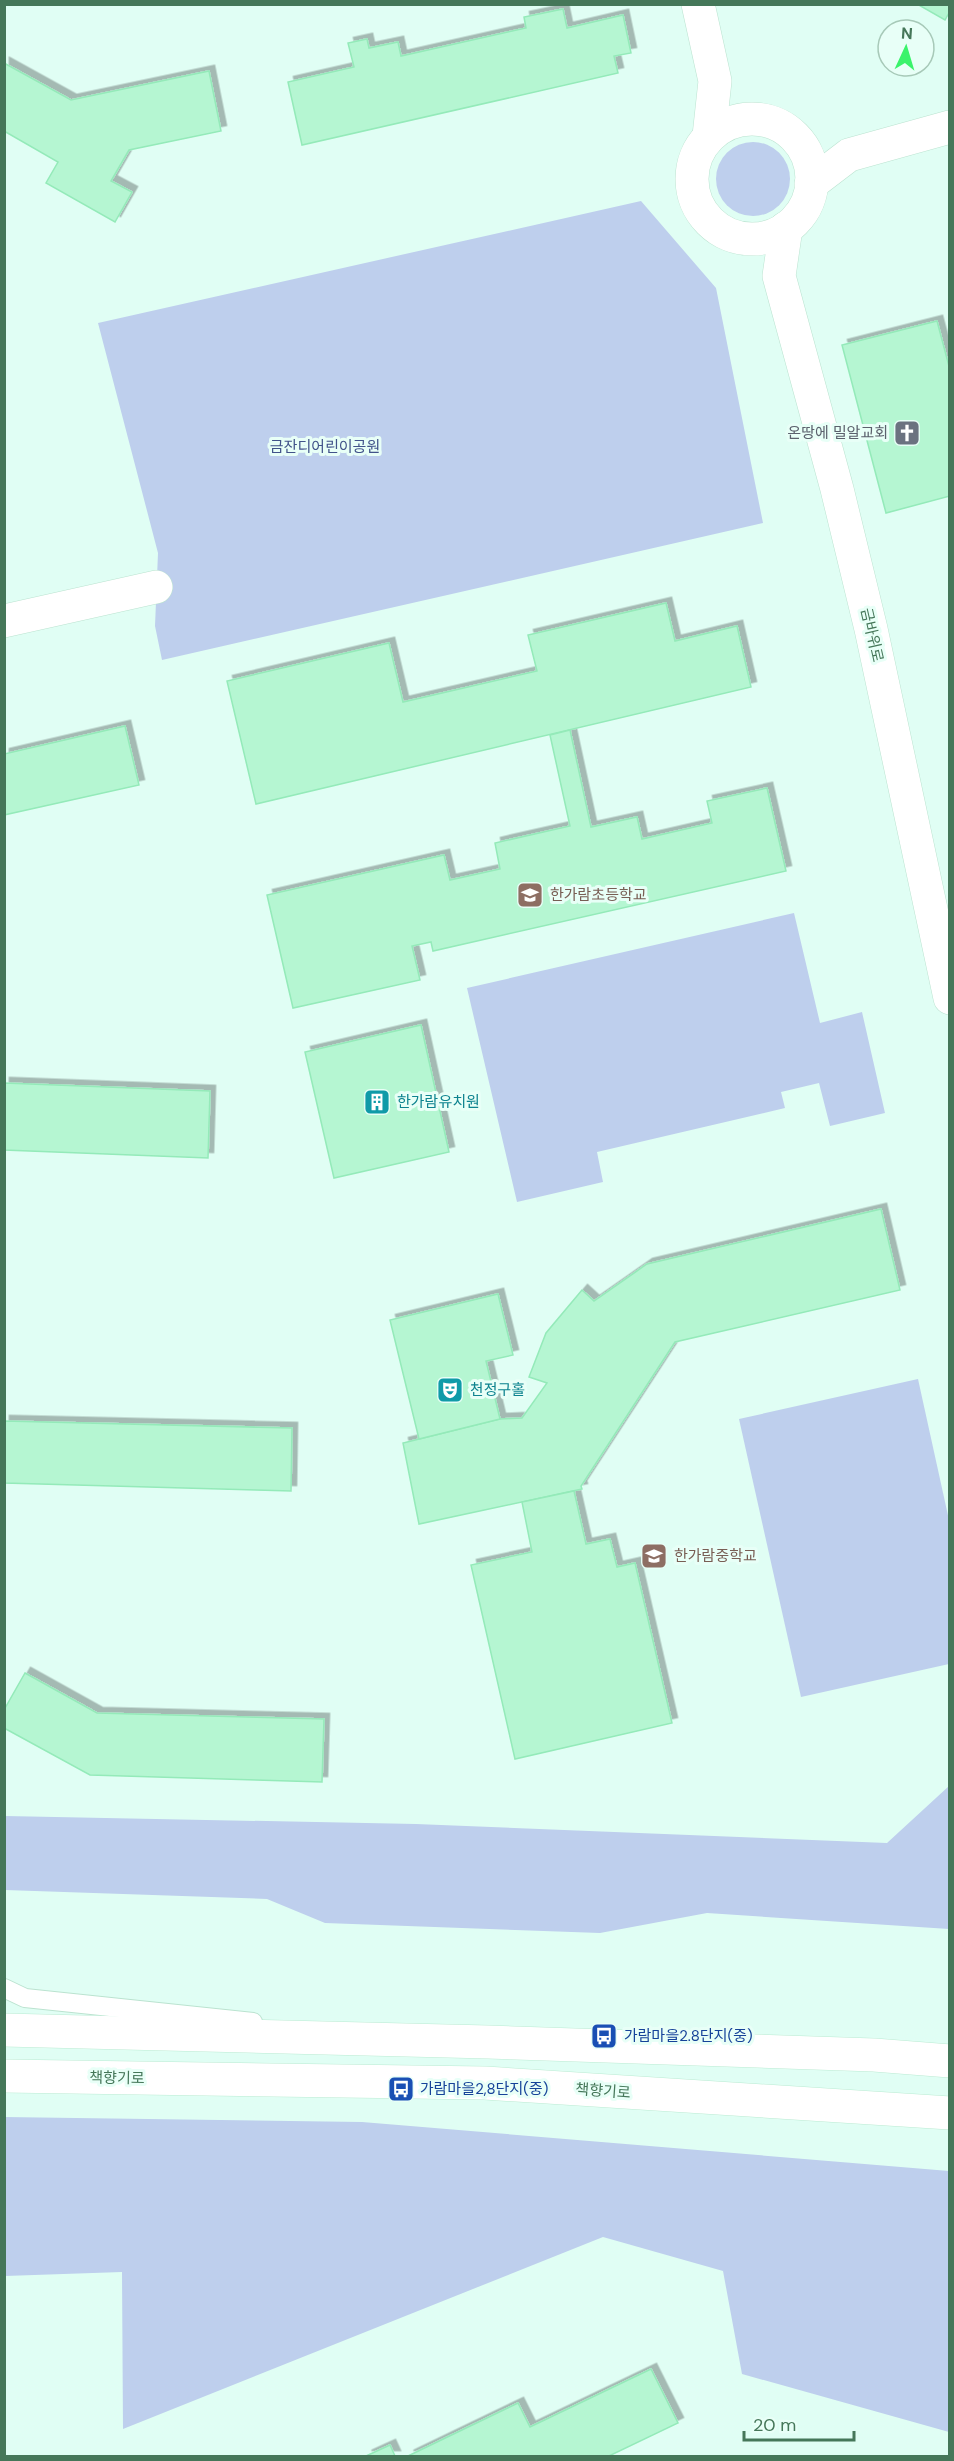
<svg xmlns="http://www.w3.org/2000/svg" width="954" height="2461" font-family="'DM Sans','Noto Sans KR',sans-serif">
<defs>
<filter id="shadow"><feDropShadow dx="5.5" dy="-5.5" stdDeviation="0" flood-color="#0004"/></filter>
</defs>
<rect width="100%" height="100%" fill="#e0fef4"/>
<g fill="#becfed">
<circle cx="753" cy="179" r="37"/>
<polygon points="641,201 716,288 763,523 162,660 155,626 158,553 98,323"/>
<polygon points="794,913 820,1023 862,1012 885,1113 830,1126 819,1083 781,1092 785,1108 597,1152 603,1182 517,1202 467,988"/>
<polygon points="918,1379 949,1520 949,1664 801,1697 739,1419"/>
<polygon points="949,1786 949,1929 707,1913 600,1933 325,1923 267,1899 5,1890 5,1816 416,1824 887,1843"/>
<polygon points="4,2117 362,2122 949,2171 949,2432 742,2374 723,2271 603,2237 123,2429 122,2272 5,2276"/>
</g>
<g fill="#b5f6d2" stroke="#94eab9" stroke-width="1.5" filter="url(#shadow)">
<polygon points="917,4 950,4 950,11 945,20"/>
<polygon points="563,9 567,28 623,15 631,53 614,56 618,73 302,145 288,82 354,67 348,43 367,39 369,48 398,42 401,56 526,28 524,17"/>
<polygon points="4,63 71,100 209,71 221,131 129,150 111,181 132,192 115,222 46,183 58,162 4,131"/>
<polygon points="937,321 950,370 950,496 886,513 842,345"/>
<polygon points="666,603 675,641 737,626 751,687 256,804 227,681 389,643 403,702 537,671 528,635"/>
<polygon points="125,726 139,785 4,815 4,754"/>
<polygon points="570,730 591,827 637,817 642,839 712,823 707,801 767,788 786,871 433,951 431,942 412,946 420,980 293,1008 267,895 444,855 450,880 500,869 495,843 570,826 550,735"/>
<polygon points="421,1025 449,1152 334,1178 305,1052"/>
<polygon points="4,1083 210,1091 208,1158 4,1150"/>
<polygon points="881,1209 900,1290 675,1342 581,1486 582,1489 419,1524 403,1443 500,1419 522,1418 547,1383 529,1377 546,1333 582,1290 594,1301 647,1264"/>
<polygon points="498,1294 513,1355 486,1361 500,1419 419,1439 390,1320"/>
<polygon points="4,1421 292,1428 291,1491 4,1483"/>
<polygon points="574,1491 586,1544 610,1539 617,1567 635,1563 672,1723 515,1759 471,1565 532,1552 522,1502"/>
<polygon points="25,1673 97,1713 324,1719 322,1782 90,1775 4,1728 4,1710"/>
<polygon points="651,2369 678,2423 609,2456 408,2456 518,2403 530,2427"/>
<polygon points="390,2445 395,2456 366,2456"/>
</g>
<g fill="none" stroke-linecap="round" stroke-linejoin="round">
<defs>
<polyline id="lane" points="4,1988 25,1998 253,2022"/>
<g id="street">
<polyline points="698,4 715,81 709,136"/>
<circle cx="752" cy="179" r="60"/>
<polyline points="811,184 849,155 950,127"/>
<polyline points="786,228 779,276 837,489 871,629 950,998"/>
<polyline points="4,621 156,587"/>
</g>
<g id="secondary">
<polyline points="4,2030 488,2042 874,2055 950,2061"/>
<polyline points="4,2076 485,2083 950,2113"/>
</g>
</defs>
<use href="#lane" stroke="#bbe3d0" stroke-width="20"/>
<use href="#street" stroke="#bbe3d0" stroke-width="34"/>
<use href="#secondary" stroke="#bbebd3" stroke-width="34"/>
<use href="#lane" stroke="#fff" stroke-width="18"/>
<use href="#street" stroke="#fff" stroke-width="33"/>
<use href="#secondary" stroke="#fff" stroke-width="33"/>
</g>
<defs>
<symbol id="church-square" viewBox="-11 -11 22 22"><rect x="-9" y="-9" width="18" height="18" rx="4" fill="#6b7280" stroke="#e8fff7"/><path d="M-1.2-6h2.4v3.5h3.3v2.4h-3.3V6h-2.4V-.1h-3.3v-2.4h3.3Z" fill="#fff"/></symbol>
<symbol id="school-square" viewBox="-11 -11 22 22"><rect x="-9" y="-9" width="18" height="18" rx="4" fill="#8d6e63" stroke="#e8fff7"/><path d="M0-5L7-2L0 1L-7-2ZM-4 1L0 2.5L4 1V4Q0 6-4 4Z" fill="#fff"/></symbol>
<symbol id="building-square" viewBox="-11 -11 22 22"><rect x="-9" y="-9" width="18" height="18" rx="4" fill="#0f9aa8" stroke="#e8fff7"/><path d="M-4-6H4V6H1V3H-1V6H-4ZM-2.5-4.3h1.7v1.8h-1.7ZM.8-4.3h1.7v1.8H.8ZM-2.5-1h1.7V.8h-1.7ZM.8-1h1.7V.8H.8Z" fill="#fff"/></symbol>
<symbol id="theatre-square" viewBox="-11 -11 22 22"><rect x="-9" y="-9" width="18" height="18" rx="4" fill="#0f9aa8" stroke="#e8fff7"/><path d="M-5-5.5Q0-4 5-5.5V0Q5 5 0 6Q-5 5-5 0ZM-3.3-2.5H-1v1.5H-3.3ZM1-2.5H3.3v1.5H1ZM-2.8 1Q0 5.5 2.8 1Z" fill="#fff"/></symbol>
<symbol id="bus-square" viewBox="-11 -11 22 22"><rect x="-9" y="-9" width="18" height="18" rx="4" fill="#1a4fb4" stroke="#e8fff7"/><path d="M-5-6H5V4H4V6H2V4H-2V6H-4V4H-5ZM-3.5-4V0h7V-4ZM-3.5 1.2v1.5H-2V1.2ZM2 1.2v1.5H3.5V1.2Z" fill="#fff"/></symbol>
</defs>
<g fill-rule="evenodd">
<use href="#church-square" x="892" y="418" width="30" height="30"/>
<use href="#school-square" x="515" y="880" width="30" height="30"/>
<use href="#building-square" x="362" y="1087" width="30" height="30"/>
<use href="#theatre-square" x="435" y="1375" width="30" height="30"/>
<use href="#school-square" x="639" y="1541" width="30" height="30"/>
<use href="#bus-square" x="589" y="2021" width="30" height="30"/>
<use href="#bus-square" x="386" y="2074" width="30" height="30"/>
</g>
<g text-anchor="middle" stroke-width="6" stroke-linejoin="round" paint-order="stroke">
<g font-size="15" fill="#5b616d" stroke="#e8fff7" text-anchor="end">
<text x="888" y="438">온땅에 밀알교회</text>
</g>
<g font-size="15" fill="#41538a" stroke="#e8fff7">
<text x="325" y="452">금잔디어린이공원</text>
</g>
<g font-size="15" fill="#457759" stroke="#e8fff7">
<text transform="translate(872 635) rotate(77)" y="5">금바위로</text>
<text transform="translate(117 2078) rotate(1)" y="5">책향기로</text>
<text transform="translate(603 2091) rotate(4)" y="5">책향기로</text>
</g>
<g font-size="15" fill="#785e54" stroke="#e8fff7" text-anchor="start">
<text x="550" y="900">한가람초등학교</text>
<text x="674" y="1561">한가람중학교</text>
</g>
<g font-size="15" fill="#0d838f" stroke="#e8fff7" text-anchor="start">
<text x="397" y="1107">한가람유치원</text>
<text x="470" y="1395">천정구홀</text>
</g>
<g font-size="15" fill="#164399" stroke="#e8fff7" text-anchor="start">
<text x="624" y="2041">가람마을2.8단지(중)</text>
<text x="420" y="2094">가람마을2,8단지(중)</text>
</g>
</g>
<rect width="954" height="2461" fill="none" stroke="#457759" stroke-width="12"/>
<g transform="translate(906 48) rotate(4)"><circle r="28" fill="#e8fff7" stroke="#a7c9b8" stroke-width="1.5"/>
<path d="M0-4.5L10 22L0 15L-10 22Z" fill="#3af36b"/>
<text y="-9" font-size="16" font-weight="bold" text-anchor="middle" fill="#457759">N</text>
</g>
<path d="M744 2431v9h110v-9" fill="none" stroke="#457759" stroke-width="3"/>
<text x="753" y="2431" font-size="18" fill="#457759" stroke="#e8fff7" stroke-width="4.5" paint-order="stroke">20 m</text>
</svg>
